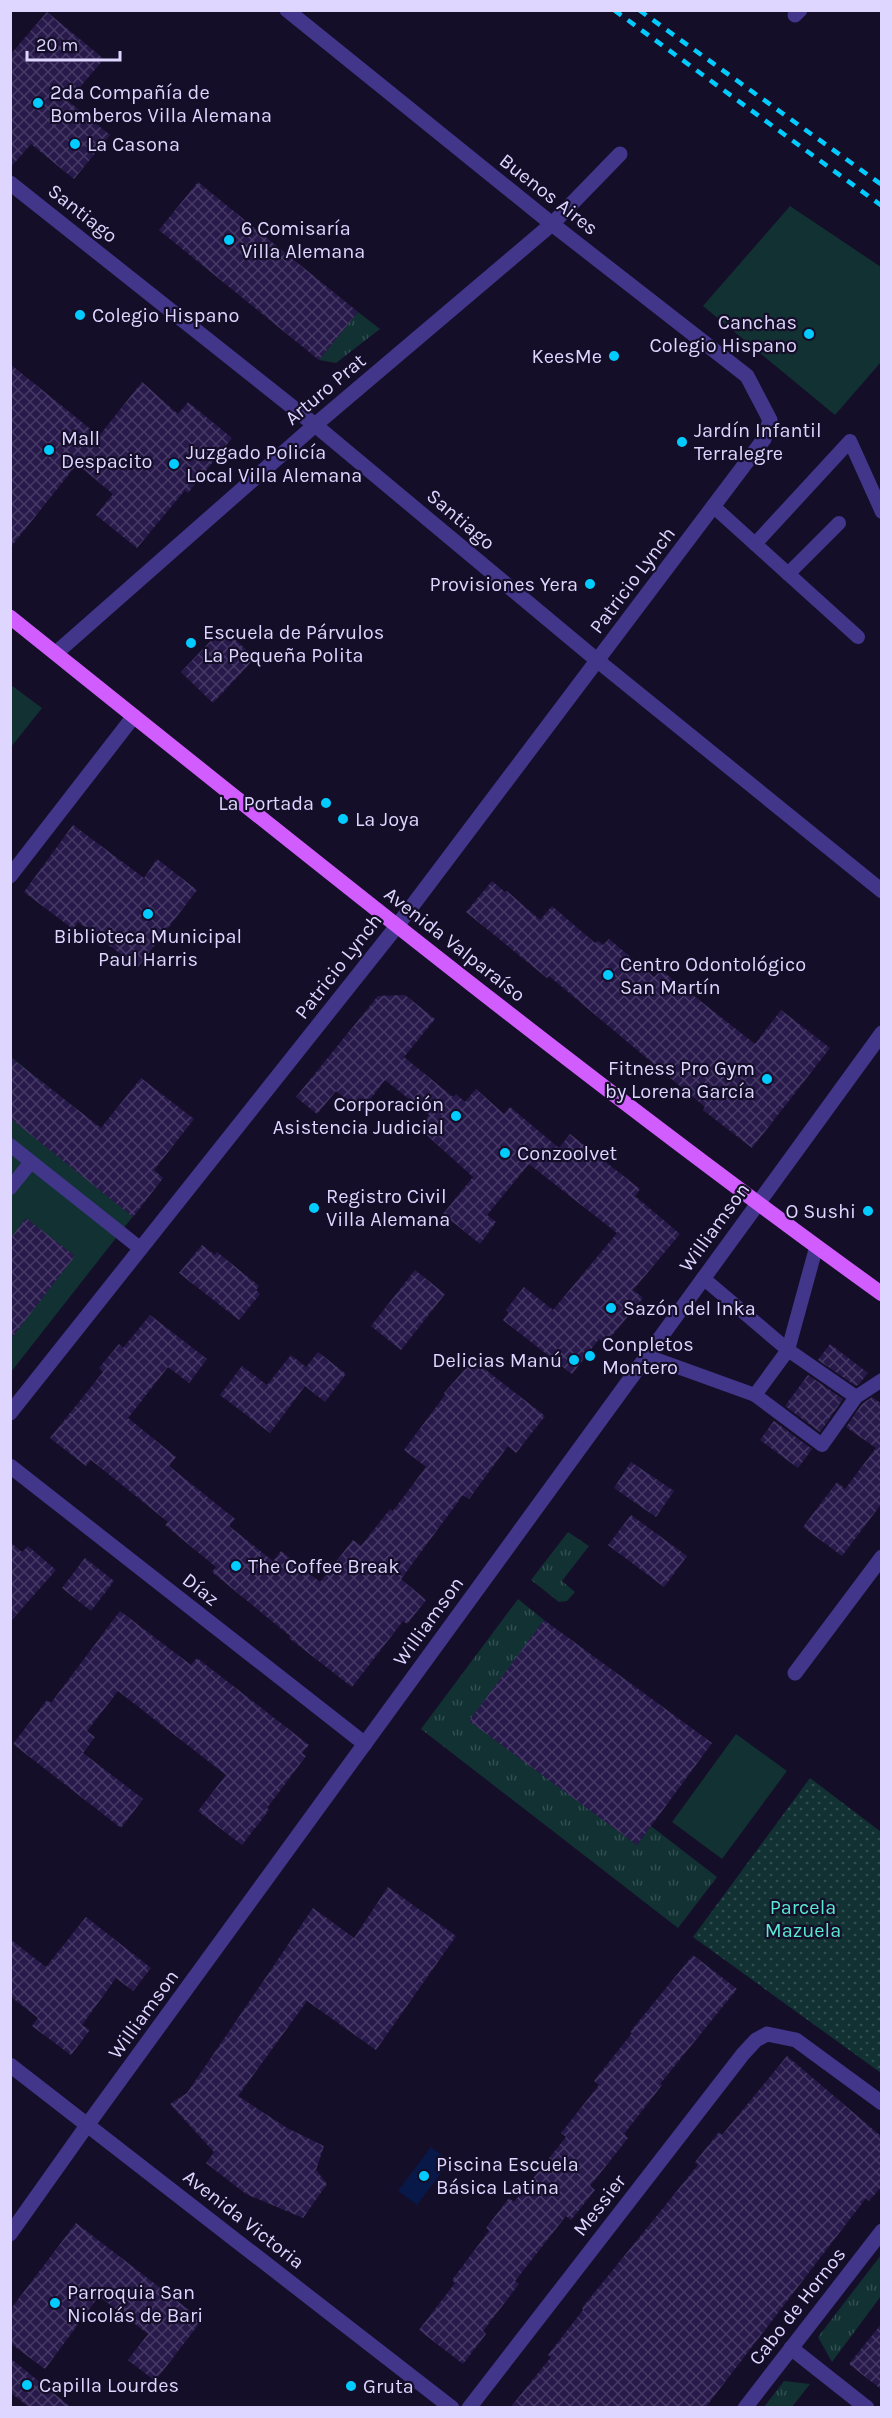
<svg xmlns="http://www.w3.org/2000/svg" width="892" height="2418" font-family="Karla,sans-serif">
<defs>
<pattern id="grass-tufts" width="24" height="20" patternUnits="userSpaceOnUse" patternTransform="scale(1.5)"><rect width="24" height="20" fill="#113133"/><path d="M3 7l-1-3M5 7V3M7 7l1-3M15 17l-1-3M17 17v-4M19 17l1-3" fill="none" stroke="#334e52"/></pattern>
<pattern id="garden-dots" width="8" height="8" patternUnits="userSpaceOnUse" patternTransform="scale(1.5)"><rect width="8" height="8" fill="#113133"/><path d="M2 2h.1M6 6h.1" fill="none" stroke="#334e52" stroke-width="1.8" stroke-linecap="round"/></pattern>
<pattern id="building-cross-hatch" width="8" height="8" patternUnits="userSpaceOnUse" patternTransform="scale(1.5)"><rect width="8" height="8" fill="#28194b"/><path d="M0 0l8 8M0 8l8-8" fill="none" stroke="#473a66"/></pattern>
</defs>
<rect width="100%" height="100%" fill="#150e28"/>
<g fill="url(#grass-tufts)">
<polygon points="358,312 380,329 336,363 319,360"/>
<polygon points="568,1532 589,1546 562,1581 575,1592 567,1601 559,1602 531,1580"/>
<polygon points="518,1599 544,1620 470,1721 637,1845 651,1826 717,1877 678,1928 421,1729"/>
<polygon points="881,2255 881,2296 832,2362 818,2337"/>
<polygon points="784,2381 810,2384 792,2407 764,2407"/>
</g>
<g fill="#113133">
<polygon points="790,206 881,267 881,362 835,415 703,306"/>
<polygon points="11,685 42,708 11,747"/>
<polygon points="11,1057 163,1178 11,1372 10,1057"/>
<polygon points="736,1734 787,1771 722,1859 672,1822"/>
</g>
<polygon fill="url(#garden-dots)" points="810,1778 881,1832 881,2073 693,1937"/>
<polygon fill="#071849" points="431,2147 450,2161 417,2205 398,2191"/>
<g fill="url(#building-cross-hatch)">
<polygon points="47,12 104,59 68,101 110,135 74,179 31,144 10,168 10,55"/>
<polygon points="198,182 358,312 319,360 159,230"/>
<polygon points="10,364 99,436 142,382 178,414 188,402 232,438 188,493 185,490 137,548 96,515 113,494 77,464 10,548"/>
<polygon points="223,628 255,658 213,703 181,672"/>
<polygon points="73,825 144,878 157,859 197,890 138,967 78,922 73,929 24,892"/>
<polygon points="492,881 505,892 507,891 540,920 552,906 595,943 598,941 603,945 609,939 654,977 661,970 755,1044 781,1010 830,1048 752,1148 703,1110 705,1107 549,976 547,978 466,912"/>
<polygon points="405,995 435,1019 404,1057 453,1097 456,1094 465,1102 476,1089 504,1114 510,1107 559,1148 570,1134 640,1189 635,1196 680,1234 633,1290 643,1298 605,1344 599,1339 572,1374 503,1320 509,1312 506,1310 524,1287 553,1310 617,1233 529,1164 487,1215 496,1222 480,1244 443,1214 473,1177 419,1128 429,1115 385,1080 361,1111 336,1091 317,1114 296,1097 378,996"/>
<polygon points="10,1057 101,1128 141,1078 194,1119 154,1170 163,1178 133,1217 10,1118"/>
<polygon points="26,1218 75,1256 10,1340 10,1239"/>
<polygon points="202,1245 215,1255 217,1252 259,1286 256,1290 260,1294 239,1320 179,1273"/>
<polygon points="415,1270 445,1294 401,1350 371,1326"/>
<polygon points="150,1315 207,1359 189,1383 168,1367 128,1418 176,1457 169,1466 235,1519 229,1526 273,1561 281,1551 320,1582 353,1540 361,1546 390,1509 393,1511 426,1467 404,1450 445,1395 444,1393 473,1360 545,1416 516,1453 508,1446 469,1499 463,1495 401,1579 426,1600 407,1624 403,1621 352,1687 289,1638 290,1636 212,1572 216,1567 165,1525 168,1522 91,1460 86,1466 50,1438 103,1372 99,1368 119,1344 123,1348"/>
<polygon points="830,1344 868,1373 859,1384 856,1386 818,1360"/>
<polygon points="318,1352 346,1374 325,1402 305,1386 270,1433 220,1395 242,1366 267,1385 291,1355 306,1367"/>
<polygon points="808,1375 843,1399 820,1432 785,1406"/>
<polygon points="872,1397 882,1404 882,1503 842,1556 803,1527 837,1482 845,1489 876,1448 846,1427 862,1404"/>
<polygon points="774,1421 812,1449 798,1468 760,1440"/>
<polygon points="631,1462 674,1491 656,1517 614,1488"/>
<polygon points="631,1515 687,1556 664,1587 608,1545"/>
<polygon points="10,1542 22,1552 28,1546 56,1570 10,1622"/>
<polygon points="85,1558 114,1581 91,1611 62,1588"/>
<polygon points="120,1611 191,1665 197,1658 309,1745 302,1753 306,1756 267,1808 269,1810 242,1845 198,1811 226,1775 118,1691 87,1731 95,1737 83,1753 143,1799 121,1828 13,1744 47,1700 51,1703"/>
<polygon points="544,1620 712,1743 637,1845 469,1721"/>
<polygon points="388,1887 456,1936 376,2050 307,2001 238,2096 287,2128 324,2146 316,2170 327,2184 303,2218 246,2194 206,2163 214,2152 170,2104 187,2093 313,1908 354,1938"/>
<polygon points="86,1917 151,1968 133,1991 116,1978 82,2025 90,2030 71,2055 32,2026 38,2018 10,1996 10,1939 46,1967"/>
<polygon points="693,1955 737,1989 660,2084 662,2085 624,2134 628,2138 590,2186 595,2190 571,2220 566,2216 515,2281 519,2284 483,2331 486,2334 463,2364 419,2330 455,2283 452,2280 489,2231 486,2228 509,2198 514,2202 566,2137 561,2133 599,2085 594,2081 632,2033 630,2032"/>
<polygon points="787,2056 882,2137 882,2186 869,2201 866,2198 705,2408 510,2408 551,2357 548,2355 583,2310 582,2308 698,2165 695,2162 719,2132 722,2135"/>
<polygon points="76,2223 202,2320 155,2381 128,2360 148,2334 99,2296 45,2369 10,2343 10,2310"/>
<polygon points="882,2323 882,2390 849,2364"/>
<polygon points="10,2358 72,2408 30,2408 10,2392"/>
</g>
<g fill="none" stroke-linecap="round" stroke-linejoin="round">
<g stroke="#42368a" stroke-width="14">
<polyline points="713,506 858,637"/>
<polyline points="755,544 850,441 882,512"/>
<polyline points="788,574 839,523"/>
<polyline points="10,1145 141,1249"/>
<polyline points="10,1188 31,1162"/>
<polyline points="703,1278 788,1350 856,1397"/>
<polyline points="647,1356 755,1395 822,1445 856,1397 882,1380"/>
<polyline points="755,1395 788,1350 816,1248"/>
</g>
<g stroke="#42368a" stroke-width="15">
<polyline points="795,15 800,10"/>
<polyline points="56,653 315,425 552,224 620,154"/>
<polyline points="10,876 134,716"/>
<polyline points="795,1673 882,1557"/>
<polyline points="10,2234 88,2124"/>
<polyline points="791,2348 867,2408"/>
<polyline points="469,2408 743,2054 756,2040 767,2034 796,2040 882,2103"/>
<polyline points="745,2408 882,2231"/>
</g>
<g stroke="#42368a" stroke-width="15">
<polyline points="10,183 315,425 598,661 882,891"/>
<polyline points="10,1413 397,926 764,439 770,420 747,376 552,224 287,10"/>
<polyline points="10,1466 365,1744"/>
<polyline points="10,2065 452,2408"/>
<polyline points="88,2124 882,1033"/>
</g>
<path stroke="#d25dff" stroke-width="15" d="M10 617C297 847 584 1079 882 1294"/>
<g stroke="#02ccff" stroke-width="4.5" stroke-dasharray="9 8" stroke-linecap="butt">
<polyline points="614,10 882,206"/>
<polyline points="639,10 882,185"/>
</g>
</g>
<g fill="#02ccff" stroke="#150e28" stroke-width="2">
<circle cx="38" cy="103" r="6"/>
<circle cx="75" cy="144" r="6"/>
<circle cx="229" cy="240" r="6"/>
<circle cx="80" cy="315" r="6"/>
<circle cx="809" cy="334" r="6"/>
<circle cx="614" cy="356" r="6"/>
<circle cx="682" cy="442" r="6"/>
<circle cx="49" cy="450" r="6"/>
<circle cx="174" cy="464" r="6"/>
<circle cx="590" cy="584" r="6"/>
<circle cx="191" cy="643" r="6"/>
<circle cx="326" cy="803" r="6"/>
<circle cx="343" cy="819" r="6"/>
<circle cx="148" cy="914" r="6"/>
<circle cx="608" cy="975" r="6"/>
<circle cx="767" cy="1079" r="6"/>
<circle cx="456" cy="1116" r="6"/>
<circle cx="505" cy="1153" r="6"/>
<circle cx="314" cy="1208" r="6"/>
<circle cx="868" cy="1211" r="6"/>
<circle cx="611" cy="1308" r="6"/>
<circle cx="590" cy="1356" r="6"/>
<circle cx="574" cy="1360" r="6"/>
<circle cx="236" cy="1566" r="6"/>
<circle cx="424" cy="2176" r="6"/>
<circle cx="55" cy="2303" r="6"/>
<circle cx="27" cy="2385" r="6"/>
<circle cx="351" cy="2386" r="6"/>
</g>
<g text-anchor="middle" stroke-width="4.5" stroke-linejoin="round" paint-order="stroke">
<g font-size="20" fill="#ded6ff" stroke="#150e28" text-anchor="start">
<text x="50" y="99">2da Compañía de<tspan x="50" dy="23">Bomberos Villa Alemana</tspan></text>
<text x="87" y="151">La Casona</text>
<text x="241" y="235">6 Comisaría<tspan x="241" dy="23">Villa Alemana</tspan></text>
<text x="92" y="322">Colegio Hispano</text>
<text x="797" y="329" text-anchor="end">Canchas<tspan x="797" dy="23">Colegio Hispano</tspan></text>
<text x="602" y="363" text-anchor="end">KeesMe</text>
<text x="694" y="437">Jardín Infantil<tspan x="694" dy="23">Terralegre</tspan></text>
<text x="61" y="445">Mall<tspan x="61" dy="23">Despacito</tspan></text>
<text x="186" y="459">Juzgado Policía<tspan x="186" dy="23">Local Villa Alemana</tspan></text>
<text x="578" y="591" text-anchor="end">Provisiones Yera</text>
<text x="203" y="639">Escuela de Párvulos<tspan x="203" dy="23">La Pequeña Polita</tspan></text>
<text x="314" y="810" text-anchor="end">La Portada</text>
<text x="355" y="826">La Joya</text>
<text x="148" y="943" text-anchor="middle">Biblioteca Municipal<tspan x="148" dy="23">Paul Harris</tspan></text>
<text x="620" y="971">Centro Odontológico<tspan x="620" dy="23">San Martín</tspan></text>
<text x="755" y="1075" text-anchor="end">Fitness Pro Gym<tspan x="755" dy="23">by Lorena García</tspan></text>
<text x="444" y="1111" text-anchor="end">Corporación<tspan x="444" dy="23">Asistencia Judicial</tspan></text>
<text x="517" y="1160">Conzoolvet</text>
<text x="326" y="1203">Registro Civil<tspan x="326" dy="23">Villa Alemana</tspan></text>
<text x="856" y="1218" text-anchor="end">O Sushi</text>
<text x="623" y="1315">Sazón del Inka</text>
<text x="602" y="1351">Conpletos<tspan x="602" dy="23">Montero</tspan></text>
<text x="562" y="1367" text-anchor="end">Delicias Manú</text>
<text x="248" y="1573">The Coffee Break</text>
<text x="436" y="2171">Piscina Escuela<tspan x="436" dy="23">Básica Latina</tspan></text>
<text x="67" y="2299">Parroquia San<tspan x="67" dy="23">Nicolás de Bari</tspan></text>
<text x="39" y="2392">Capilla Lourdes</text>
<text x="363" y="2393">Gruta</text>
</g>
<g font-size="20" fill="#ded6ff" stroke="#150e28">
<text transform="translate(549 194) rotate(38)" y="7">Buenos Aires</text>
<text transform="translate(83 213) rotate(38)" y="7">Santiago</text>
<text transform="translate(325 389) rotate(-40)" y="7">Arturo Prat</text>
<text transform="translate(461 519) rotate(40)" y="7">Santiago</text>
<text transform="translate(632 580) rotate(-53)" y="7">Patricio Lynch</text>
<text transform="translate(455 944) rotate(38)" y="7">Avenida Valparaíso</text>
<text transform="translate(338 966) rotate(-52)" y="7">Patricio Lynch</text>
<text transform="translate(714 1227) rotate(-54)" y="7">Williamson</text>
<text transform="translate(201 1589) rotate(38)" y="7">Díaz</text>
<text transform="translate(428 1621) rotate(-54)" y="7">Williamson</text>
<text transform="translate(143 2014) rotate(-54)" y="7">Williamson</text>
<text transform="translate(599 2205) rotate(-52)" y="7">Messier</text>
<text transform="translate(244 2219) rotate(38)" y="7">Avenida Victoria</text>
<text transform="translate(797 2306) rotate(-52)" y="7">Cabo de Hornos</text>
</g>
<g font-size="20" fill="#59e8d2" stroke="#150e28">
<text x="803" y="1914">Parcela<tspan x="803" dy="23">Mazuela</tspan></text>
</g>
</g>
<rect width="892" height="2418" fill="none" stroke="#ded6ff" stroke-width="24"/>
<path d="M27 51v9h93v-9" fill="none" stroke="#ded6ff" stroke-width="3"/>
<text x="36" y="51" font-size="18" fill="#ded6ff" stroke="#150e28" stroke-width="4.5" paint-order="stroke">20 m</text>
</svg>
